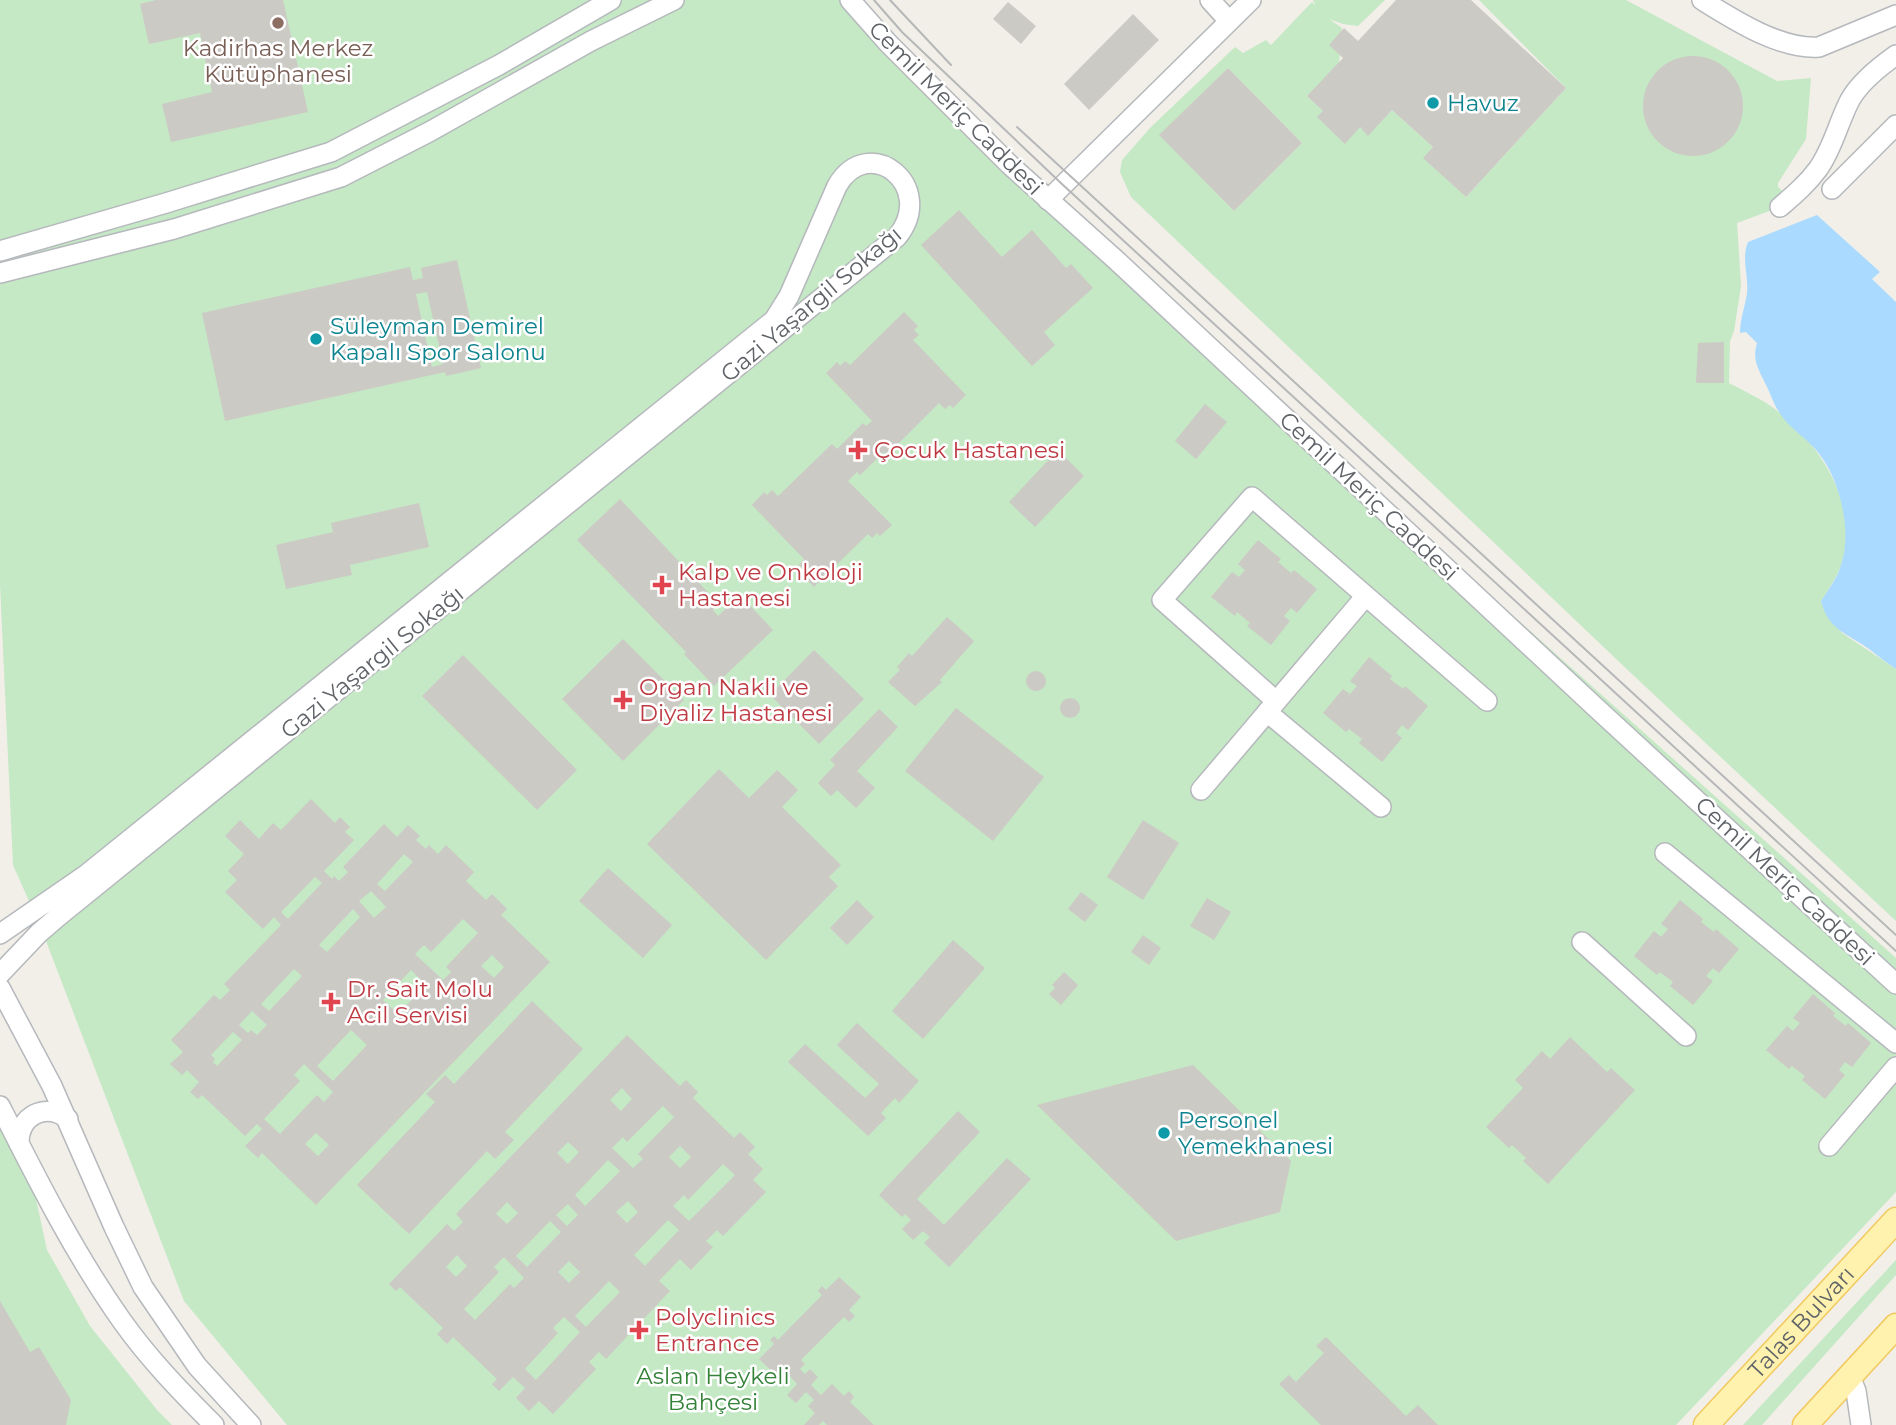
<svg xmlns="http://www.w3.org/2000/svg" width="1896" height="1425" font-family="Montserrat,sans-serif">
<rect width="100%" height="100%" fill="#f1efe8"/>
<g fill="#c5e8c5" fill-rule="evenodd">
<polygon points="0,0 846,0 993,151 1896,958 1896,1192 1676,1425 287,1425 184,1301 41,928 13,865 0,584"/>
<path d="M1313 0H1385L1358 26 1343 24 1329 19 1342 28 1339 65 1307 96 1323 111 1360 127 1368 135 1392 110 1433 147 1424 158 1466 197 1566 88 1479 0H1626L1777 81 1811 78 1806 139 1778 183V187L1790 198 1780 207 1737 223 1741 286 1734 331 1730 341 1729 383C1744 391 1762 399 1776 410 1821 445 1863 509 1840 568 1835 580 1828 590 1821 601L1842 633 1896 669V921L1633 675 1131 197 1120 172 1122 160 1151 127 1235 47 1243 53 1266 40 1271 45 1312 2 1316 6ZM1228 68 1302 143 1234 211 1160 135Z"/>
<polygon points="0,1119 34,1190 47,1250 90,1326 157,1410 172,1425 0,1425"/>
<polygon points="1896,1260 1896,1275 1762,1425 1743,1425"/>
</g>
<path fill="#aadaff" d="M1817 215 1880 272 1872 279 1896 302V669C1887 663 1878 656 1869 649 1847 633 1829 631 1821 601 1828 590 1836 580 1840 568 1853 535 1841 482 1820 455 1809 439 1789 429 1779 412 1773 403 1770 392 1765 383 1758 368 1752 360 1757 343L1746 332 1740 333C1740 319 1745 307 1747 293 1749 276 1741 259 1748 242Z"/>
<g fill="#cccac5" fill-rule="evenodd">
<polygon points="156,0 283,0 308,112 171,142 162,104 212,92 200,33 149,44 140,4"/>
<polygon points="1396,0 1471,0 1566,88 1466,197 1423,158 1433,147 1392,110 1368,136 1360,127 1345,144 1317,117 1323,111 1307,96 1343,58 1329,45 1344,28 1358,41"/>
<polygon points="1008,2 1036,26 1021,44 993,19"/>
<polygon points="1133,14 1159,40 1089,110 1064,84"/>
<circle cx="1693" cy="106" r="50"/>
<polygon points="1228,68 1302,143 1234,211 1159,135"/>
<polygon points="959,210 1002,257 1032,230 1066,268 1071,264 1093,288 1044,332 1055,345 1032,366 921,245"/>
<path d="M457 260 481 368 446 376 445 372 225 421 202 313 410 267 413 280 423 278 421 268ZM427 292 443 364 432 367 416 294Z"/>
<polygon points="904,312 918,326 914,330 919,335 913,340 966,395 953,408 950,405 945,409 939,403 887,455 884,452 860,475 857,472 848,481 892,525 880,536 877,533 872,538 868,534 814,587 800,573 804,570 799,565 804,559 752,505 764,492 767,495 772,490 778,496 832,444 837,449 863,423 866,426 872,421 826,373 837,362 840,366 845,361 850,365"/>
<polygon points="1724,342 1724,383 1696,383 1698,343"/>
<polygon points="1205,404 1227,422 1196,459 1175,441"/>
<polygon points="1058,450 1084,476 1035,527 1009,502"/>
<polygon points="620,499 719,604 713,610 718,616 740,595 773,630 714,686 684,654 686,652 577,540"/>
<polygon points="419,503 429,547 350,565 352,575 286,589 276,545 333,532 331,523"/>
<polygon points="1258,540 1281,559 1278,562 1291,573 1294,570 1317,589 1297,613 1291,608 1284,616 1290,621 1271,645 1247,626 1250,623 1237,612 1235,616 1211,597 1232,572 1239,577 1245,570 1238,564"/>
<polygon points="947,617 974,641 940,680 942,682 915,706 888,682 900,670 897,667 909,653 912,656"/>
<polygon points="623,639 684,700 623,761 562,699"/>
<polygon points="814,650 864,699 819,744 770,695"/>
<polygon points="463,655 577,770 537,810 422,696"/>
<polygon points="1369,657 1392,676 1390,679 1403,689 1405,686 1428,706 1408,730 1402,725 1396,733 1402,738 1382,762 1359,743 1362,739 1349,729 1346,732 1323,713 1343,689 1350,694 1357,686 1350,681"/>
<circle cx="1036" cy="681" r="10"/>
<circle cx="1070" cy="708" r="10"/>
<polygon points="956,708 1044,777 993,841 905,771"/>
<polygon points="879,709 898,727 857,771 875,788 856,808 837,790 831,796 818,783 835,765 830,760"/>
<polygon points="719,769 749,798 777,770 798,790 782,807 841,865 829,877 838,886 766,960 647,844"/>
<path d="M311 799 335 823 340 817 350 827 345 832 354 840 324 871 332 879 334 876 339 881 348 872 343 867 384 824 397 837 408 825 420 836 416 840 426 849 429 845 438 854 446 845 474 872 466 881 486 900 492 894 507 909 501 915 550 962 316 1205 262 1153 258 1158 245 1146 262 1129 257 1124 245 1136 202 1095 198 1099 190 1092 199 1082 187 1070 182 1075 170 1064 183 1052 171 1040 214 995 220 1000 230 990 224 984 281 925 274 917 263 929 225 892 237 880 228 871 244 854 225 836 240 820 259 839 273 823 281 830ZM404 854 413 862 385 891 377 884ZM315 877 322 883 288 919 281 912ZM371 891 386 907 374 918 359 901ZM353 909 360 917 327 952 319 945ZM463 919 478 933 446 967 451 972 443 980 415 954 424 945 431 952ZM492 955 504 967 494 978 481 966ZM294 969 302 976 269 1011 261 1004ZM411 970 426 985 398 1014 383 1000ZM252 1011 267 1025 257 1035 251 1030 248 1033 239 1025ZM351 1030 367 1045 333 1081 317 1066ZM233 1032 242 1040 217 1066 213 1062 215 1059 211 1055ZM304 1064 333 1092 324 1102 317 1095 280 1134 264 1119 300 1081 294 1075ZM316 1133 329 1145 318 1156 305 1144Z"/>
<polygon points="1143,820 1179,843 1143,900 1107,877"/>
<polygon points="608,868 672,925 643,958 579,901"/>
<polygon points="1081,892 1098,905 1085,922 1068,909"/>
<polygon points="1207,898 1231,912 1214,940 1190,926"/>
<polygon points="857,900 874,917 847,945 830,928"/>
<polygon points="1680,900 1703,919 1701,922 1714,932 1716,929 1739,949 1719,973 1713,968 1706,976 1713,981 1693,1005 1670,986 1673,982 1660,972 1657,975 1634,956 1654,931 1661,937 1668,929 1661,924"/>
<polygon points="1143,935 1161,948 1149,965 1131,952"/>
<polygon points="953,940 985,968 923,1039 892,1011"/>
<polygon points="1064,972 1078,985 1061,1005 1049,994 1055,988 1052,985"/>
<polygon points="1813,994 1835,1013 1833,1016 1846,1026 1848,1023 1871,1043 1852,1067 1845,1062 1839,1070 1845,1075 1825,1099 1802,1080 1805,1076 1792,1066 1789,1069 1766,1050 1787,1026 1793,1031 1800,1023 1793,1018"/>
<polygon points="532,1001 583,1049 505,1132 514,1140 495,1159 487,1151 409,1234 357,1185 435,1102 426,1094 445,1075 454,1084"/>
<polygon points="857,1023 919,1081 899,1103 895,1098 881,1113 886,1118 868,1136 788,1062 805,1044 865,1098 879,1084 837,1045"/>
<path d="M627 1035 680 1086 686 1080 698 1092 693 1098 734 1138 740 1132 755 1147 748 1154 763 1169 753 1180 766 1192 723 1236 717 1230 706 1241 713 1247 691 1270 680 1259 659 1281 670 1291 606 1359 599 1352 589 1362 596 1369 553 1414 539 1401 529 1411 516 1398 525 1388 513 1377 499 1391 492 1384 497 1379 453 1337 447 1344 437 1334 443 1328 400 1287 396 1291 389 1284 447 1224 454 1231 463 1222 456 1214ZM622 1088 632 1099 621 1111 610 1100ZM663 1106 674 1117 638 1154 643 1159 633 1168 612 1148 623 1137 627 1142ZM568 1142 579 1152 568 1164 557 1153ZM680 1146 691 1157 680 1168 669 1157ZM608 1160 620 1171 585 1206 575 1195ZM723 1164 735 1175 689 1221 673 1206 684 1195 688 1200ZM628 1201 638 1212 627 1223 616 1212ZM507 1202 518 1213 507 1224 496 1214ZM568 1204 578 1215 567 1226 556 1215ZM668 1220 679 1230 645 1266 634 1255ZM550 1221 561 1232 527 1267 516 1256ZM457 1255 467 1266 456 1277 446 1267ZM504 1257 524 1278 514 1288 510 1284 475 1320 464 1309 499 1272 494 1267ZM569 1261 580 1272 569 1283 558 1272ZM609 1281 620 1292 586 1327 575 1316ZM564 1317 580 1332 536 1380 525 1369 558 1333 553 1328Z"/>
<polygon points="1570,1037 1607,1072 1611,1068 1635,1090 1548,1184 1523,1161 1526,1158 1512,1145 1509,1148 1486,1127 1523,1088 1515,1080 1542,1051 1550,1059"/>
<polygon points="1193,1065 1291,1161 1280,1212 1176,1241 1037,1105"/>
<polygon points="958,1111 980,1132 917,1199 944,1225 1007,1158 1031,1179 949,1267 924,1243 930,1237 923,1231 913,1240 902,1229 911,1220 905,1214 902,1217 879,1195"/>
<polygon points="839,1277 861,1297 849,1310 855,1316 849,1322 844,1317 801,1360 805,1364 800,1369 805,1374 810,1369 818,1377 811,1385 821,1395 832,1384 844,1396 849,1391 854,1397 850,1402 874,1425 827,1425 823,1421 819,1425 804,1425 815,1413 808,1406 814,1400 806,1392 796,1403 787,1395 797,1384 788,1374 782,1381 759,1359 774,1344 770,1340 774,1336 778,1340 822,1295 818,1291 822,1286 826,1290"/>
<polygon points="0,1301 30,1352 39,1347 71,1400 66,1425 0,1425"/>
<polygon points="1326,1337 1406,1416 1418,1405 1438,1425 1321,1425 1279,1384 1289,1375 1296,1382 1324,1353 1316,1346"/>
</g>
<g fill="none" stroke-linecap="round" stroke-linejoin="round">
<defs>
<g id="minor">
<polyline points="850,0 888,43 1010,165 1116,260 1592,704 1896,984"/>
<polyline points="1210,0 1229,21"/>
<path d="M1702 0C1734 20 1781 50 1819 47L1896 15"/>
<polyline points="1832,189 1896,125"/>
<polyline points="1048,200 1251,0"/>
<path d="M1780 207C1794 195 1807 184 1818 169 1833 148 1838 123 1850 100 1860 82 1879 67 1896 55"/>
<polyline points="0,251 166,203 331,152 499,65 611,0"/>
<polyline points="0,273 174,229 341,177 429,132 591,41 674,0"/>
<polyline points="1276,701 1162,600 1252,497 1487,701"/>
<polyline points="1267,712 1381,807"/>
<polyline points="1201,790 1365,597"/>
<polyline points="1665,853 1896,1043"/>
<path d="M0 934 87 874 774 320 789 296 837 186C869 131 938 187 897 237L60 915 39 933 0 974"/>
<polyline points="1582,942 1686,1036"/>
<polyline points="0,988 52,1086 114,1227 143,1287 197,1366 251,1425"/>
<path d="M0 1106C37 1179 74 1253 122 1321 149 1359 181 1392 214 1425"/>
<path d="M19 1143C19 1115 46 1102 68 1119"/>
<polyline points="1829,1146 1896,1067"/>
<polyline points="1850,1376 1856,1391 1861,1425"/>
</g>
<g id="major">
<path id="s1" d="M1706 1425 1896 1220"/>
<polyline points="1805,1425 1896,1326"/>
</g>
</defs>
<use href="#minor" stroke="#b5b8bc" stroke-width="22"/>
<use href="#major" stroke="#f2c960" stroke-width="27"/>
<use href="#minor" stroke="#fff" stroke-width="19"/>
<use href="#major" stroke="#fff2af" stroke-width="24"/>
<g stroke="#b6b7b8" stroke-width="2">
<polyline points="874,0 902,32 1063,185 1896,951"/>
<polyline points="890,0 951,65"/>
<polyline points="1017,127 1896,935"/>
</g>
</g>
<circle fill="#8d6e63" stroke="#fff" stroke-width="2.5" cx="278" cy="23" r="7"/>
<g fill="#0f9aa8" stroke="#fff" stroke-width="2.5">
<circle cx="1433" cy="103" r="7"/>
<circle cx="316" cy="339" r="7"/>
<circle cx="1164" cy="1133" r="7"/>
</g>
<g fill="#e0444e" stroke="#fff" stroke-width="2.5">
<path d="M854.5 439.5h7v7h7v7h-7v7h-7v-7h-7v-7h7z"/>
<path d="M658.5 574.5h7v7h7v7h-7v7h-7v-7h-7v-7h7z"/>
<path d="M619.5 689.5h7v7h7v7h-7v7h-7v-7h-7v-7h7z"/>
<path d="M327.5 991.5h7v7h7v7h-7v7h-7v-7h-7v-7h7z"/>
<path d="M635.5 1319.5h7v7h7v7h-7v7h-7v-7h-7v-7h7z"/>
</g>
<g text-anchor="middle" stroke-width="5" stroke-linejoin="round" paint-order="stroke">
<g font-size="23" fill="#785e54" stroke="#fff">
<text x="278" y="56">Kadirhas Merkez<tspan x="278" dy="26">Kütüphanesi</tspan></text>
</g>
<g font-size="23" fill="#0d838f" stroke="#fff" text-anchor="start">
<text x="1447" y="111">Havuz</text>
<text x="330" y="334">Süleyman Demirel<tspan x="330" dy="26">Kapalı Spor Salonu</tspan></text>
<text x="1178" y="1128">Personel<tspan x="1178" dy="26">Yemekhanesi</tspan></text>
</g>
<g font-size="23" fill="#5f6368" stroke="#fff">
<text transform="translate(956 108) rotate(45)" y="8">Cemil Meriç Caddesi</text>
<text transform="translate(811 304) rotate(-40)" y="8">Gazi Yaşargil Sokağı</text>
<text transform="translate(1369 496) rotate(43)" y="8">Cemil Meriç Caddesi</text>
<text transform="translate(372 662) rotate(-39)" y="8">Gazi Yaşargil Sokağı</text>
<text transform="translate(1785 881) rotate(43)" y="8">Cemil Meriç Caddesi</text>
<text dy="8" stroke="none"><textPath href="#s1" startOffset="140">Talas Bulvarı</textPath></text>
</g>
<g font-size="23" fill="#be3a42" stroke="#fff" text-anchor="start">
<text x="874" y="458">Çocuk Hastanesi</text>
<text x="678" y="580">Kalp ve Onkoloji<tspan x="678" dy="26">Hastanesi</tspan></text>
<text x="639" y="695">Organ Nakli ve<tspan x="639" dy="26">Diyaliz Hastanesi</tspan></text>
<text x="347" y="997">Dr. Sait Molu<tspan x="347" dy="26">Acil Servisi</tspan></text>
<text x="655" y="1325">Polyclinics<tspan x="655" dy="26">Entrance</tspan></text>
</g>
<g font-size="23" fill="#348238" stroke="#fff">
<text x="713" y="1384">Aslan Heykeli<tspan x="713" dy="26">Bahçesi</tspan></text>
</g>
</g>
</svg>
